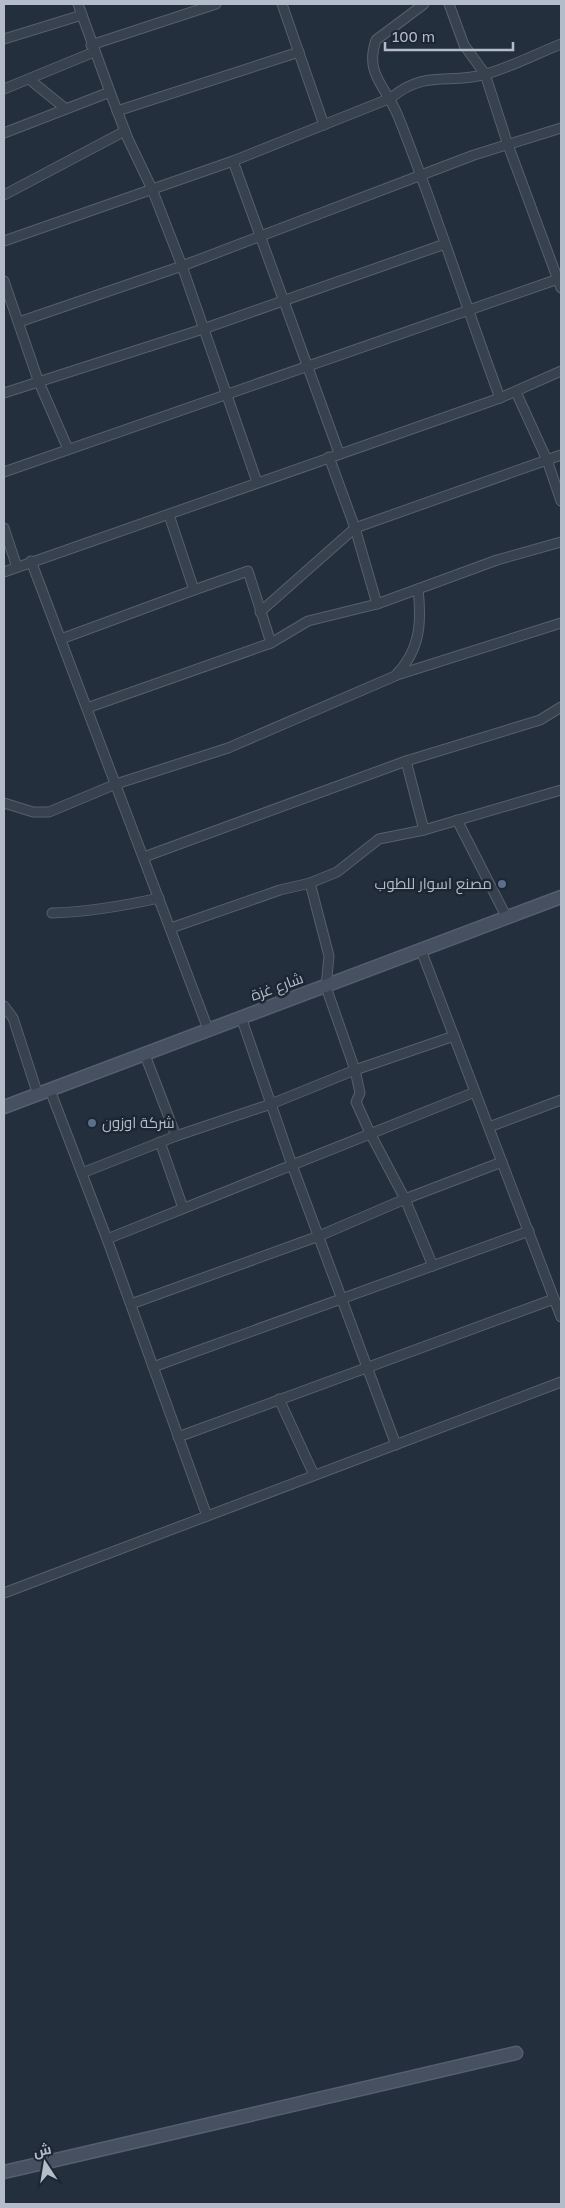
<svg xmlns="http://www.w3.org/2000/svg" width="565" height="2208" font-family="'Golos Text',Cairo,sans-serif">
<rect width="100%" height="100%" fill="#242f3e"/>
<g fill="none" stroke-linecap="round" stroke-linejoin="round">
<defs>
<g id="street">
<polyline points="78,4 110,92 128,139 152,189 182,266 257,482"/>
<polyline points="282,4 324,125"/>
<path d="M424 4 376 40C364 74 386 86 398 116 435 208 465 304 500 398"/>
<polyline points="449,4 464,45 485,74 508,145 561,288"/>
<polyline points="4,39 82,15"/>
<polyline points="91,45 216,4"/>
<polyline points="29,79 66,109"/>
<polyline points="4,89 94,52"/>
<polyline points="117,111 299,52"/>
<polyline points="4,133 110,92"/>
<polyline points="233,161 339,453"/>
<polyline points="4,195 125,131"/>
<path d="M4 241 233 161 391 98C425 69 449 85 486 74 511 67 536 54 561 44"/>
<polyline points="4,281 38,380 68,449"/>
<polyline points="19,322 182,266 474,155 561,128"/>
<polyline points="516,392 547,460 561,501"/>
<polyline points="4,393 203,329 445,244"/>
<polyline points="329,457 355,528 377,604 497,560 561,542"/>
<polyline points="4,472 561,278"/>
<polyline points="4,528 17,567"/>
<polyline points="31,561 208,1029"/>
<polyline points="4,572 500,398 561,371"/>
<polyline points="260,612 355,528 561,455"/>
<polyline points="61,639 194,590"/>
<polyline points="271,643 308,621 377,604"/>
<polyline points="397,675 561,623"/>
<polyline points="87,708 271,643 248,571 194,590 169,515"/>
<polyline points="406,761 424,830"/>
<path d="M4 803 33 812H49L116 784 228 748 395 676C420 651 422 623 418 589"/>
<polyline points="457,820 507,918"/>
<polyline points="144,857 406,761 540,720 561,707"/>
<polyline points="310,883 329,956 326,987 355,1070 360,1093 356,1102 370,1133 405,1199 433,1266"/>
<path d="M52 913C89 912 123 906 159 898"/>
<polyline points="171,928 280,890 310,883 337,872 379,839 424,830 561,790"/>
<polyline points="421,950 561,1317"/>
<polyline points="4,1006 13,1018 38,1095"/>
<polyline points="241,1017 292,1165 396,1445"/>
<polyline points="145,1055 176,1136"/>
<polyline points="50,1090 107,1239 207,1516"/>
<polyline points="489,1127 561,1100"/>
<polyline points="160,1142 183,1208"/>
<polyline points="82,1173 176,1136 271,1104 355,1070 454,1036"/>
<polyline points="107,1239 475,1092"/>
<polyline points="131,1304 319,1236 405,1199 502,1162"/>
<polyline points="153,1367 529,1231"/>
<polyline points="279,1399 314,1475"/>
<polyline points="178,1437 554,1299"/>
<polyline points="4,1593 561,1382"/>
</g>
<g id="secondary">
<polyline points="4,1107 561,897"/>
<polyline points="4,2172 516,2053"/>
</g>
</defs>
<use href="#street" stroke="#565f6c" stroke-width="11"/>
<use href="#secondary" stroke="#565f6c" stroke-width="15"/>
<use href="#street" stroke="#38414e" stroke-width="9"/>
<use href="#secondary" stroke="#465061" stroke-width="12"/>
</g>
<g fill="#5c6f8a" stroke="#1d2633" stroke-width="2">
<circle cx="502" cy="884" r="5"/>
<circle cx="92" cy="1123" r="5"/>
</g>
<g text-anchor="middle" stroke-width="5" stroke-linejoin="round" paint-order="stroke">
<g font-size="15" fill="#b4bcc9" stroke="#1d2633" text-anchor="end">
<text x="492" y="889">مصنع اسوار للطوب</text>
<text x="102" y="1128" text-anchor="start">شركة اوزون</text>
</g>
<g font-size="15" fill="#b4bcc9" stroke="#1d2633">
<text transform="translate(277 987) rotate(-20)" y="5">شارع غزة</text>
</g>
</g>
<rect width="565" height="2208" fill="none" stroke="#b4bcc9" stroke-width="10"/>
<g transform="translate(45 2163) rotate(348)" stroke="#1d2633" stroke-width="4" paint-order="stroke">
<path d="M0-4L9 19L0 12L-9 19Z" fill="#b4bcc9"/>
<text y="-8" font-size="14" font-weight="bold" text-anchor="middle" fill="#b4bcc9">ش</text>
</g>
<path d="M385 42v8h128v-8" fill="none" stroke="#b4bcc9" stroke-width="2.5"/>
<text x="392" y="42" font-size="15" fill="#b4bcc9" stroke="#1d2633" stroke-width="4" paint-order="stroke">100 m</text>
</svg>
